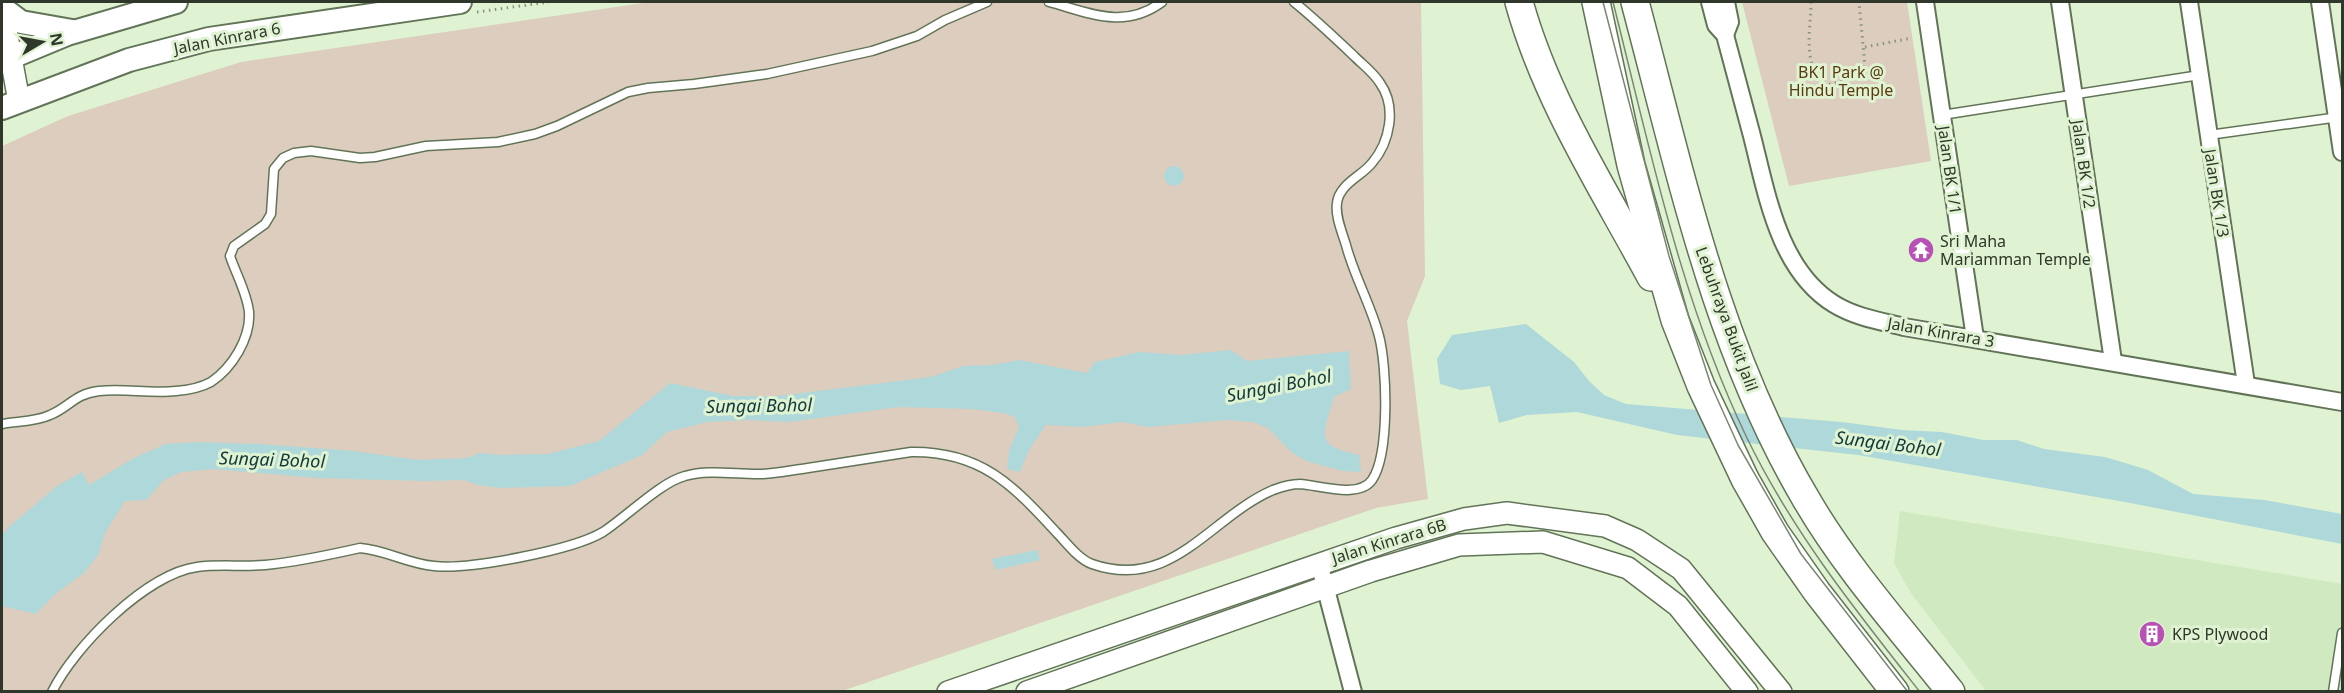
<svg xmlns="http://www.w3.org/2000/svg" width="2344" height="693" font-family="'Noto Sans',sans-serif">
<rect width="100%" height="100%" fill="#dff3d2"/>
<polygon fill="#d0e9c1" points="1900,511 2342,584 2342,691 1986,691 1910,592 1894,563"/>
<g fill="#dccdbe">
<polygon points="650,2 1421,2 1425,276 1407,321 1428,499 1376,508 842,691 2,691 2,146 68,116 241,62"/>
<polygon points="1742,2 1907,2 1931,161 1789,186"/>
</g>
<g fill="#aed8da">
<circle cx="1174" cy="176" r="10"/>
<polygon points="1526,324 1574,362 1589,381 1604,395 1626,404 1842,422 1902,430 1942,432 1983,440 2017,440 2044,449 2105,457 2148,470 2193,494 2264,500 2342,514 2342,544 2125,502 1858,455 1677,435 1577,412 1527,415 1499,423 1490,386 1461,390 1440,384 1437,359 1452,335"/>
<path d="M1230 350 1247 361 1349 351 1351 389 1334 397C1323 436 1313 445 1359 455L1361 472 1343 471 1306 461 1291 452 1268 428 1253 422 1227 420 1148 427 1122 422 1083 427 1046 425 1029 450 1020 472 1007 469 1009 451 1019 427 1015 417 1003 413 972 409 898 407 790 422 749 420 707 422 667 432 642 455 570 486 501 488 478 485 464 480 424 481 316 478 214 469 181 472 164 480 146 500 125 501 105 533 98 555 84 573 54 595 36 614 2 606V535L8 528 57 486 82 472 89 485 134 458 166 444 199 442 259 444 354 451 417 460 467 458 480 453 498 455 548 454 599 441 670 383 733 396H778L931 377 963 366 992 365 1019 360 1087 373 1095 362 1139 352 1182 355Z"/>
<polygon points="1037,550 1040,560 996,570 992,559"/>
</g>
<g fill="none" stroke-linecap="round" stroke-linejoin="round">
<defs>
<g id="service">
<path d="M1049 2C1090 13 1124 30 1162 2"/>
<polyline points="1942,115 2200,75"/>
<polyline points="2209,135 2339,117"/>
<path d="M2 424C18 421 35 422 50 415 70 407 74 394 99 391 124 388 151 394 176 391 189 390 200 388 211 382 232 368 251 338 249 312 247 293 236 274 230 256L234 246 265 224 271 214 274 169 283 158 294 153 311 151 360 158 375 157 426 146 498 142 535 134 557 126 628 92 648 88 694 84 767 74 872 51 917 36 945 20 987 2"/>
<path d="M52 692C74 647 146 574 197 567 219 564 243 567 265 565 297 562 329 555 360 548 386 550 408 564 434 566 469 570 573 550 603 532 626 517 661 482 685 476 710 469 738 475 763 474 777 473 793 470 808 468 842 463 877 457 911 452 980 451 1012 484 1056 532 1066 542 1078 559 1092 564 1172 592 1210 517 1273 490 1281 487 1291 484 1300 484 1318 485 1359 499 1372 480 1390 454 1387 366 1379 336 1371 305 1354 276 1346 245 1342 232 1335 216 1337 203 1339 184 1362 176 1372 163 1390 142 1397 107 1380 83 1373 72 1363 65 1354 56 1334 37 1315 19 1294 2"/>
<polyline points="2333,692 2342,633"/>
</g>
<g id="minor">
<path d="M1710 2 1716 25 1725 35C1734 69 1743 102 1752 136 1767 195 1779 270 1834 304 1855 317 1880 321 1904 327L2342 402"/>
<polyline points="1925,2 1975,338"/>
<polyline points="2060,2 2113,361"/>
<polyline points="2189,2 2246,384"/>
<polyline points="2320,2 2342,152"/>
<polyline points="1725,35 1730,22 1726,2"/>
<polyline points="1319,563 1353,692"/>
</g>
<g id="tertiary">
<polyline points="2,9 19,101"/>
<polyline points="948,692 1396,538 1464,519 1507,513 1605,526 1637,540 1681,569 1781,692"/>
<polyline points="1027,692 1371,571 1459,545 1543,542 1628,568 1678,606 1747,692"/>
</g>
<g id="secondary">
<polyline points="2,8 21,22 72,31"/>
<polyline points="2,61 67,34 176,2"/>
<polyline points="2,108 129,60 209,39 460,2"/>
</g>
<g id="trunk">
<path d="M1519 2C1546 100 1603 188 1651 277"/>
<polyline points="1596,2 1631,165 1675,320 1701,386 1745,479 1775,532 1817,592 1895,692"/>
<path d="M1635 2C1680 170 1716 347 1806 499 1846 568 1901 629 1951 692"/>
</g>
</defs>
<use href="#service" stroke="#627457" stroke-width="11"/>
<use href="#minor" stroke="#627457" stroke-width="20"/>
<use href="#tertiary" stroke="#627457" stroke-width="24"/>
<use href="#secondary" stroke="#627457" stroke-width="26"/>
<use href="#trunk" stroke="#627457" stroke-width="30"/>
<g stroke="#87947e" stroke-width="3" stroke-dasharray="1.5 4.5" stroke-linecap="butt">
<path d="M1811 2C1811 27 1804 53 1817 77L1830 84 1858 78 1865 66 1859 2"/>
<polyline points="477,12 549,2"/>
<polyline points="1865,47 1912,38"/>
</g>
<use href="#service" stroke="#fff" stroke-width="8"/>
<use href="#minor" stroke="#fff" stroke-width="16"/>
<use href="#tertiary" stroke="#fff" stroke-width="21"/>
<use href="#secondary" stroke="#fff" stroke-width="22"/>
<use href="#trunk" stroke="#fff" stroke-width="27"/>
<g stroke="#7a8772" stroke-width="1.5">
<polyline points="1603,2 1669,256 1711,385 1738,445 1801,554 1908,692"/>
<path d="M1613 2C1650 149 1681 301 1747 438 1792 531 1856 611 1920 692"/>
</g>
</g>
<defs>
<symbol id="temple-disc" viewBox="-11 -11 22 22"><circle r="9.5" fill="#b751b5" stroke="#dff3d2"/><path d="M0-6L5-2H3V0L6.5 2.5H4V6H1.5V3h-3V6H-4V2.5H-6.5L-3 0V-2H-5Z" fill="#fff"/></symbol>
<symbol id="building-disc" viewBox="-11 -11 22 22"><circle r="9.5" fill="#b751b5" stroke="#dff3d2"/><path d="M-4-6H4V6H1V3H-1V6H-4ZM-2.5-4.3h1.7v1.8h-1.7ZM.8-4.3h1.7v1.8H.8ZM-2.5-1h1.7V.8h-1.7ZM.8-1h1.7V.8H.8Z" fill="#fff"/></symbol>
</defs>
<g fill-rule="evenodd">
<use href="#temple-disc" x="1906" y="235" width="30" height="30"/>
<use href="#building-disc" x="2137" y="619" width="30" height="30"/>
</g>
<g text-anchor="middle" stroke-width="6" stroke-linejoin="round" paint-order="stroke">
<g font-size="16" fill="#2f362a" stroke="#dff3d2">
<text transform="translate(227 38) rotate(-11)" y="6">Jalan Kinrara 6</text>
<text transform="translate(2084 164) rotate(82)" y="6">Jalan BK 1/2</text>
<text transform="translate(1950 170) rotate(82)" y="6">Jalan BK 1/1</text>
<text transform="translate(2217 193) rotate(81)" y="6">Jalan BK 1/3</text>
<text transform="translate(1727 319) rotate(70)" y="6">Lebuhraya Bukit Jalil</text>
<text transform="translate(1941 332) rotate(10)" y="6">Jalan Kinrara 3</text>
<text transform="translate(1389 541) rotate(-17)" y="6">Jalan Kinrara 6B</text>
</g>
<g font-size="16" fill="#5c3a0f" stroke="#dff3d2">
<text x="1841" y="78">BK1 Park @<tspan x="1841" dy="18">Hindu Temple</tspan></text>
</g>
<g font-size="16" fill="#2f362a" stroke="#dff3d2" text-anchor="start">
<text x="1940" y="247">Sri Maha<tspan x="1940" dy="18">Mariamman Temple</tspan></text>
<text x="2172" y="640">KPS Plywood</text>
</g>
<g font-size="18" font-style="italic" fill="#11393b" stroke="#dff3d2">
<text transform="translate(1279 386) rotate(-11)" y="6">Sungai Bohol</text>
<text transform="translate(759 406) rotate(-1)" y="6">Sungai Bohol</text>
<text transform="translate(1888 444) rotate(7)" y="6">Sungai Bohol</text>
<text transform="translate(272 460) rotate(2)" y="6">Sungai Bohol</text>
</g>
</g>
<rect width="2344" height="693" fill="none" stroke="#2f362a" stroke-width="6"/>
<g transform="translate(42 42) rotate(80)" stroke="#dff3d2" stroke-width="4.5" paint-order="stroke">
<path d="M0-4.5L10 22L0 15L-10 22Z" fill="#2f362a"/>
<text y="-9" font-size="16" font-weight="bold" text-anchor="middle" fill="#2f362a">N</text>
</g>
</svg>
